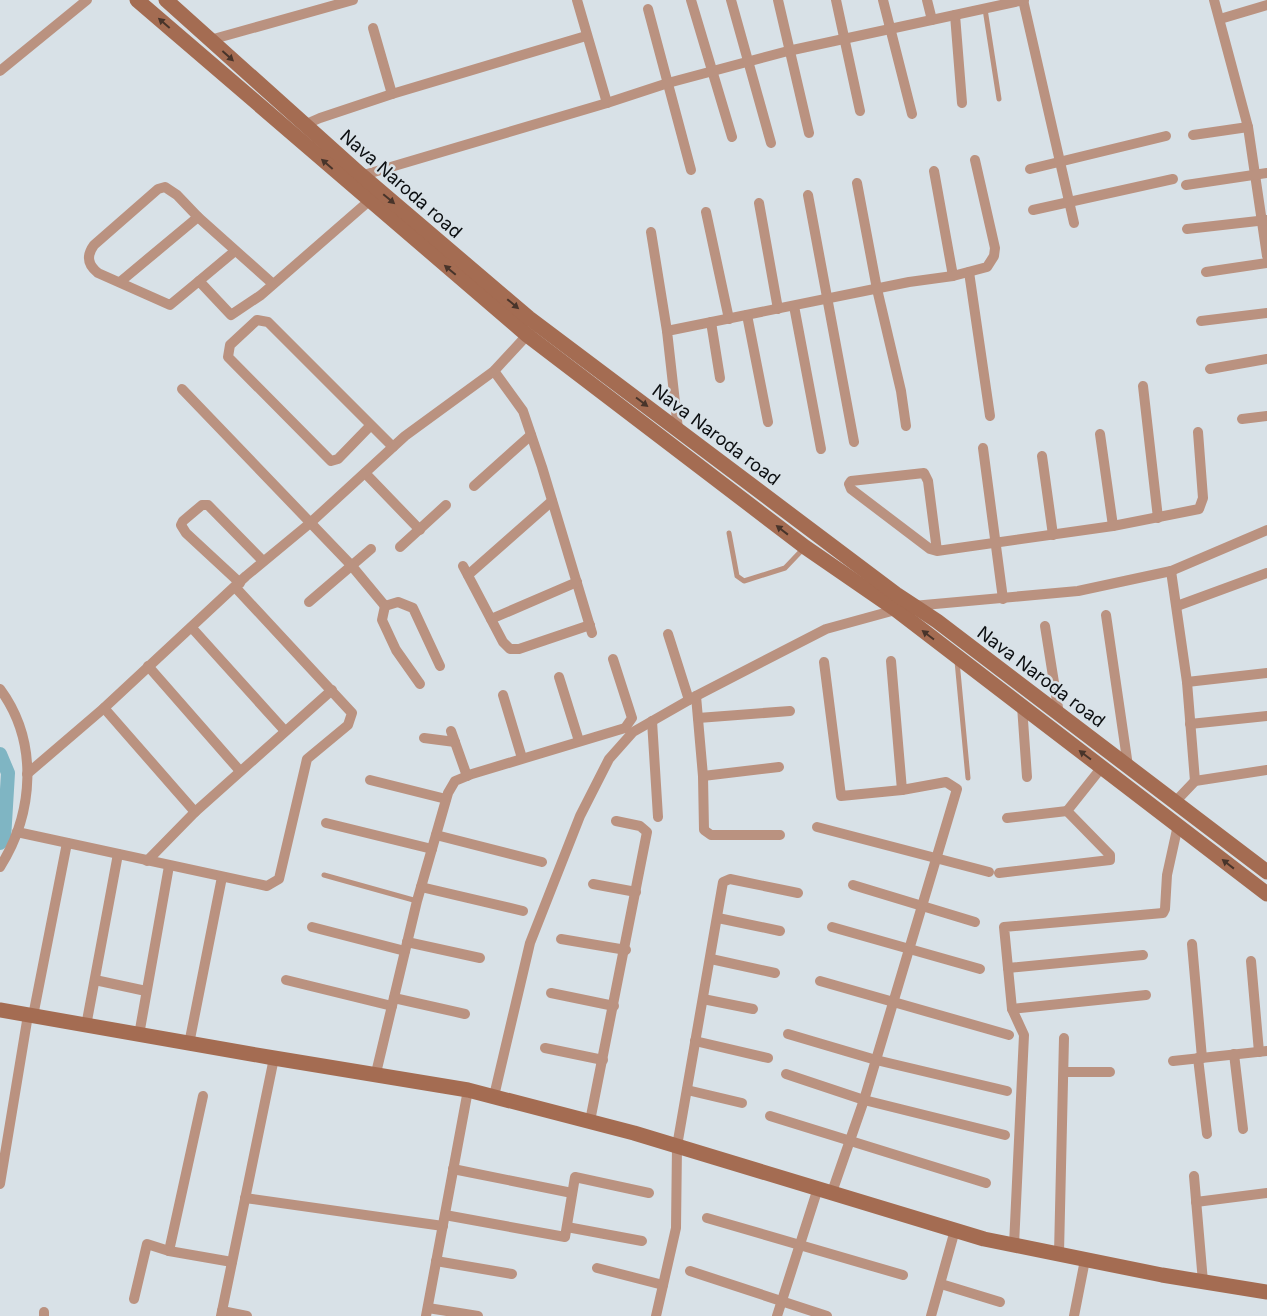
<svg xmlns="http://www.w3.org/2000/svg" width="1267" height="1316" font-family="Inter,sans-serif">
<rect width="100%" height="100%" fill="#d8e1e7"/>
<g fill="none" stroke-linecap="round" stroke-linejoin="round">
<polyline stroke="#7fb5c3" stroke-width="14" points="0,754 8,773 4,839 0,843"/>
<g stroke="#ba9280" stroke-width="5">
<polyline points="985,9 999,99"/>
<polyline points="729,533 737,576 744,581 785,568 804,548"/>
<polyline points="957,661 968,778"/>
<polyline points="324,875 417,901"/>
</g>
<g stroke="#ba9280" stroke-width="10">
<polyline points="577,0 607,103"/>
<polyline points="691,0 732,137"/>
<polyline points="731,0 771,143"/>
<polyline points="778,0 809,133"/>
<polyline points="836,0 860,111"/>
<polyline points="883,0 912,114"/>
<polyline points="927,0 932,20"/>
<polyline points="1023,0 1074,223"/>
<polyline points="1214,0 1248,127 1267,256"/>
<polyline points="648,9 691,170"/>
<polyline points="955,15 962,103"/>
<polyline points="1220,19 1267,5"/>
<polyline points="373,28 392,94"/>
<polyline points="210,40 353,0"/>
<polyline points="0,71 87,0"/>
<polyline points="304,125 320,118 392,94 586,36"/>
<polyline points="1193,135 1248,127"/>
<polyline points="1030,169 1166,136"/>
<polyline points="934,171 953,276"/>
<polyline points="357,177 607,103 668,83 788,51 1024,0"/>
<polyline points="857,183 877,289 901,391 906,426"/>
<polyline points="1186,185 1267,173"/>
<polyline points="808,195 854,442"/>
<polyline points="759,203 778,309"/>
<polyline points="1033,210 1173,179"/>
<polyline points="706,212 729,319"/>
<polyline points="1187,229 1267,220"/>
<polyline points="651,232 667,331"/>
<polyline points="969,272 990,416"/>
<polyline points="1206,272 1267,263"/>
<polyline points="199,281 235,251"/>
<polyline points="120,282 198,217"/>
<path d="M273 284 198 217 177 195 165 187 158 189 94 245C86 256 88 265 98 273L170 305 199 281 231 315 261 295 369 201"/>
<polyline points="794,306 821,449"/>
<polyline points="747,315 768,422"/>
<polyline points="1201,321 1267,313"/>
<polyline points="711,322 720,378"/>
<polyline points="1210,369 1267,359"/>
<polyline points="494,371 523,411 542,467 592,633"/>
<polyline points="1143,386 1158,518"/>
<polyline points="182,389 351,565 385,606 398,602 413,608 440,666"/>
<polyline points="1242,419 1267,416"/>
<polyline points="371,425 338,459 331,461 228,357 230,345 257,320 268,322 393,447"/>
<polyline points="678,429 667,331 909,282 953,276 987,267 994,256 995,248 975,160"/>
<polyline points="1100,434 1113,526"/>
<polyline points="983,448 1003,599"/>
<polyline points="1042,456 1053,535"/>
<polyline points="365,473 420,530"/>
<polyline points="474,486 531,435"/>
<polyline points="400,547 446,505"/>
<polyline points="937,551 928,481 924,473 851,481 849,484 851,489 930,549 937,551 1113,526 1199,509 1203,498 1198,432"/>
<polyline points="463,566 503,642 510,649 519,649 590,625"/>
<polyline points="1171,571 1187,682 1195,781"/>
<polyline points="468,575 552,501"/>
<polyline points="240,583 186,533 181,525 183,521 202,505 208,505 263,561"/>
<polyline points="309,602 371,549"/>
<polyline points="385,606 382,620 396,650 420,684"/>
<polyline points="913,606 1078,591 1171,571 1267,530"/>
<polyline points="1177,606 1267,573"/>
<polyline points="1106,615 1128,766"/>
<polyline points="491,619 577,582"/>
<polyline points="1045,626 1059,714"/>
<polyline points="192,628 285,731"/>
<polyline points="668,634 689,700"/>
<polyline points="824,662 841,796 902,790 891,661"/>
<polyline points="148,666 240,771"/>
<polyline points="559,677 579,741"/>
<polyline points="1187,682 1267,673"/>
<path d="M0 689C39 742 34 813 0 867"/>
<polyline points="503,695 522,758"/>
<polyline points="696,696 703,776 704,830 711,835 780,835"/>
<polyline points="1022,706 1027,777"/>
<polyline points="104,708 195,812"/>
<polyline points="698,718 790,711"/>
<polyline points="652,721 658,817"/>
<polyline points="1190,724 1267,716"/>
<polyline points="451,731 467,776"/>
<polyline points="424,738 455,742"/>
<polyline points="27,774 104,708 246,576 309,524 405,436 494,371 530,332"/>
<polyline points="703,776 779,767"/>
<polyline points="370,780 446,799"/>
<polyline points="1175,802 1195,781 1267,770"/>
<polyline points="1007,818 1067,811"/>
<polyline points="326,823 432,849"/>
<polyline points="817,827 989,872"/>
<polyline points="17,832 267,886 279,879 307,759 348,725 352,713 235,587"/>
<polyline points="436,835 542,862"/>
<polyline points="147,861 195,812 332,690"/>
<polyline points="999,873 1110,860 1110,855 1067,811 1102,767"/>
<polyline points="593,884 636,892"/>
<polyline points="853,885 975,922"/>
<polyline points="421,887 523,911"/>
<polyline points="718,918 780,931"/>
<polyline points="312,927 405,951"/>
<polyline points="832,927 980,969"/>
<polyline points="561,939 626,950"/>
<polyline points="407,942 480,958"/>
<polyline points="1192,944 1202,1058"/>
<polyline points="711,959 775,973"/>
<polyline points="1251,961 1259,1052"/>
<polyline points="1008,968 1143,955"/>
<polyline points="95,980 146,991"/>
<polyline points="286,980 392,1006"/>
<polyline points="820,981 1009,1035"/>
<polyline points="551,993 614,1006"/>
<polyline points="394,998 465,1014"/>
<polyline points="703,999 753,1009"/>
<polyline points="1012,1009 1146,995"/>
<polyline points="33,1016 67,843"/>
<polyline points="86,1026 118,854"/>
<polyline points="788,1034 876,1060 1007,1091"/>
<polyline points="139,1035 169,866"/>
<polyline points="695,1041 768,1058"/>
<polyline points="189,1044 222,877"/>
<polyline points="545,1048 603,1060"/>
<polyline points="1234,1054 1243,1129"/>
<polyline points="1198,1058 1207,1134"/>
<polyline points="1173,1061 1267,1051"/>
<polyline points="1064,1072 1110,1072"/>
<polyline points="376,1073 417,901 448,793 455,781 472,774 625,728 632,718 613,659"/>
<polyline points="786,1074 864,1100 1005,1135"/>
<polyline points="687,1090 742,1103"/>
<polyline points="494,1096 530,943 580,816 609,759 633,732 696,696 826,629 899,609"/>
<polyline points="770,1116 986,1183"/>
<polyline points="590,1121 647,832 640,826 616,821"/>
<polyline points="453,1169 572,1193"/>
<polyline points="1194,1176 1203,1282"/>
<polyline points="0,1184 28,1015"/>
<polyline points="832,1192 864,1100 957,789 946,782 902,790"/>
<polyline points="245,1198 443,1226"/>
<polyline points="1196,1202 1267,1193"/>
<polyline points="445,1215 565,1237 575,1177 649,1193"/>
<polyline points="707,1218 903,1275"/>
<polyline points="567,1227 642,1241"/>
<polyline points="1014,1245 1024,1035 1012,1009 1004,927 1163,913 1165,909 1167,875 1178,825"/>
<polyline points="169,1251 203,1096"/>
<polyline points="1059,1253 1064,1038"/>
<polyline points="436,1261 512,1274"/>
<polyline points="597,1268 663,1285"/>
<polyline points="690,1271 827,1316"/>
<polyline points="941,1284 1000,1302"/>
<polyline points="134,1299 147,1244 169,1251 232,1262"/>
<polyline points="428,1308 478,1316"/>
<polyline points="222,1311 247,1316"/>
<polyline points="44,1316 44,1312"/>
<polyline points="221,1316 274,1058"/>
<polyline points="426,1316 468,1090"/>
<polyline points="656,1316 676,1228 677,1146 723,882 730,879 798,893"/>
<polyline points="777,1316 818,1188"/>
<polyline points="931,1316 955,1230"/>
<polyline points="1074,1316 1085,1260"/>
</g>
<g stroke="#a46c52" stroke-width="15">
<polyline points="137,0 527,335 805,547 895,609 1267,894"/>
<polyline points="166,0 360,174 529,318 896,594 937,621 1267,872"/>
<polyline points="0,1010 274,1058 468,1090 634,1133 984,1239 1162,1275 1267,1292"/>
</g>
</g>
<defs><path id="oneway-solid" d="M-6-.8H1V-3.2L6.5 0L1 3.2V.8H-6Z" transform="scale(1.25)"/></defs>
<g fill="#48342a">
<use href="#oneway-solid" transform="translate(164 23) rotate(-139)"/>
<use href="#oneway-solid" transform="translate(228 56) rotate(42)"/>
<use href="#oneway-solid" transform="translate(327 164) rotate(-139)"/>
<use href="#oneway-solid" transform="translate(389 199) rotate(40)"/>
<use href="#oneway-solid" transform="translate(450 270) rotate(-140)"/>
<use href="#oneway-solid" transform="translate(513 304) rotate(40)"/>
<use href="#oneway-solid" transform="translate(642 402) rotate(37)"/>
<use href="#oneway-solid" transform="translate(782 530) rotate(-142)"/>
<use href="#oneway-solid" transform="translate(928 635) rotate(-143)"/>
<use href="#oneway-solid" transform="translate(1085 755) rotate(-143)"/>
<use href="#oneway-solid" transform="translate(1228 864) rotate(-142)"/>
</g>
<g text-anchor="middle" stroke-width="5" stroke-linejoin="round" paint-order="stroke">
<g font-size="18" fill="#0b0e10" stroke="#d8e1e7">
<text transform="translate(401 184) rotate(41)" y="6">Nava Naroda road</text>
<text transform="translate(716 435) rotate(37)" y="6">Nava Naroda road</text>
<text transform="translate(1041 677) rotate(37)" y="6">Nava Naroda road</text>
</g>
</g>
</svg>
